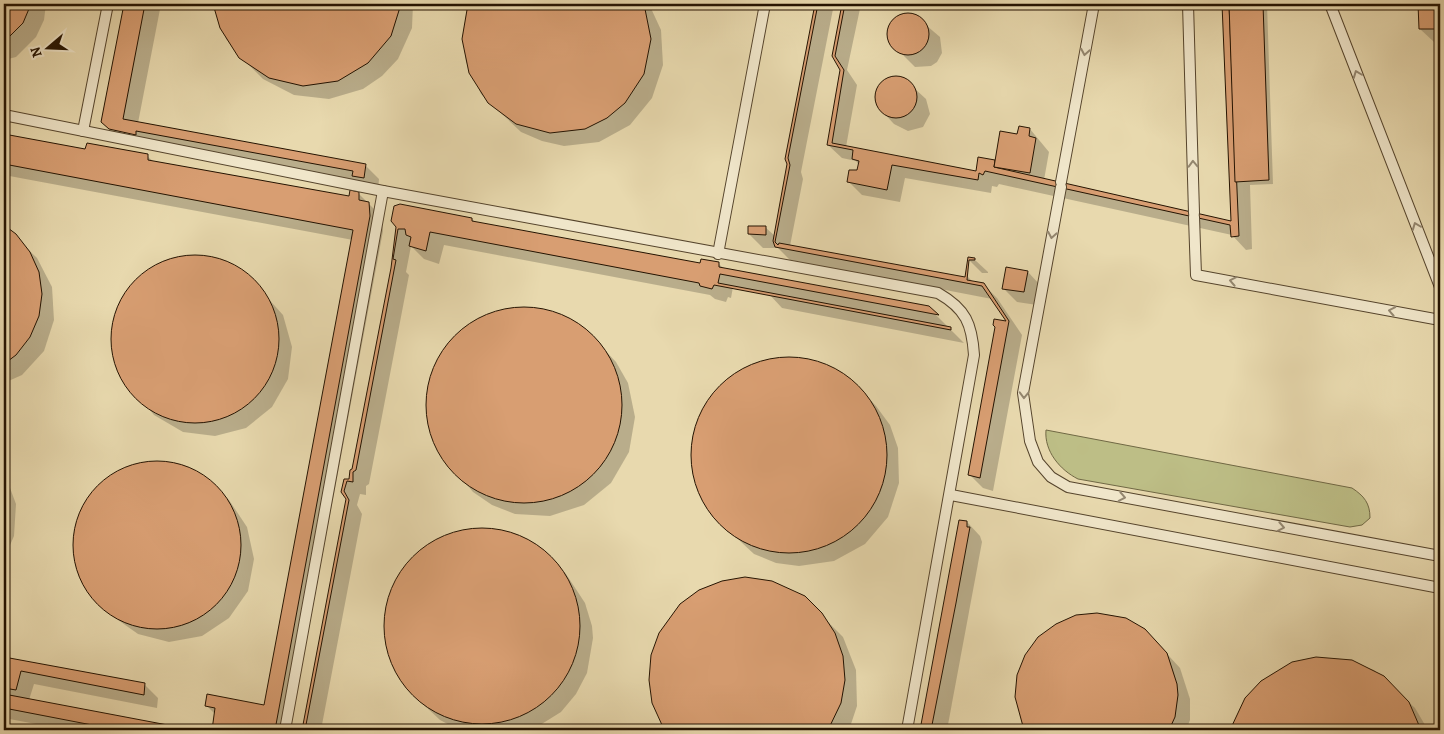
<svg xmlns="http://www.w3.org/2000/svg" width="1444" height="734" font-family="Alegreya,serif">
<rect width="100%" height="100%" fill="#e8d9ae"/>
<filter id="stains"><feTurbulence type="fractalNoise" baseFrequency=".004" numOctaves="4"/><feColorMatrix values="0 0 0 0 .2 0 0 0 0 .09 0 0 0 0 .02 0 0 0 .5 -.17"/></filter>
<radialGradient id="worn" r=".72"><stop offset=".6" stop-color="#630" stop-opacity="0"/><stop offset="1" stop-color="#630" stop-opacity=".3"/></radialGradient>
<path fill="#bdbe86" stroke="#706844" d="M1046 430 1352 488C1364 496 1370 503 1370 518L1362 525 1350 527 1078 479C1060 470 1044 451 1046 430Z"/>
<g fill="#0003">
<polygon points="4,4 46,4 44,20 36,37 16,57 4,60"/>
<polygon points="125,4 161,4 138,123 366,166 379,179 378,191 116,136 103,122"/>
<polygon points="215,4 413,4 412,28 398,59 382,76 363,89 329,99 294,95 263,79 249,65 226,39"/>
<polygon points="471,4 649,4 661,30 663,65 652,98 630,125 599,142 564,146 542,141 521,132 481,94 466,62 463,39 466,16"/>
<polygon points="816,4 834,4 801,172 803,179 790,246 965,279 968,277 973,282 983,284 997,298 1022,335 993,491 983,488 969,474 1008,322 992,299 790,260 778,248 763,248 749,234 765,227 775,236 789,164 787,159"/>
<polygon points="843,4 861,4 847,70 857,85 846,147 977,172 979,159 996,161 1018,135 1030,129 1049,152 1044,180 1232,223 1223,4 1267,4 1273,184 1250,185 1252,249 1246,250 1232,235 999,184 997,187 992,186 991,193 905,178 900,202 862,195 848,181 858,172 859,165 856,161 842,158 828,145 842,70 833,56"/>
<polygon points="1420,4 1440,4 1440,42 1434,42 1420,29"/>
<polygon points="902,14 913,14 940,37 942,53 937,62 931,66 915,67 890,42 889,26 893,20"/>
<polygon points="893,77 903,78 926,99 930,114 923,127 908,131 894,124 881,110 876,95 884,81"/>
<polygon points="4,135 86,151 147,156 155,163 350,197 358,193 382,217 383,231 290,730 212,730 215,714 206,705 265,706 353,240 4,175"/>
<polygon points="472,219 476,223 701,265 719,264 725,270 928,307 964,343 782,308 769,294 733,287 731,298 728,297 726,302 715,299 710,295 444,245 439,264 424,259 411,246 406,272 409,275 369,484 366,486 366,495 360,494 357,505 362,514 321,730 303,730 347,499 343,492 345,480 350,480 353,469 392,268 397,226"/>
<polygon points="4,227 37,258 52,287 54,320 44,351 22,375 4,383"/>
<polygon points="192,257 219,260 248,276 283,315 292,347 288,379 272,407 246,428 215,436 183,432 154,415 120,375 112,344 117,311 134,283 160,264"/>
<polygon points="974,259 988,272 988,273 982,273 969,260"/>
<polygon points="1028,272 1041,286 1037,305 1017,302 1003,288"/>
<polygon points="520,308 555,313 586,330 616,362 628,383 635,417 629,452 611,483 584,505 550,516 515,514 492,505 473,492 437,449 429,427 427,404 434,369 445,348 456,335 486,316"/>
<polygon points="789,358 812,361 834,369 862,391 876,406 890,425 898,448 899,483 888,517 865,544 834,561 799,566 776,563 754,554 713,516 696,485 692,450 696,426 703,411 724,383 754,364"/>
<polygon points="155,463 187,468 215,486 229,500 247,527 254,559 248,591 229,618 202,636 169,642 138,634 111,615 97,601 80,573 75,541 83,510 102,483 123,470"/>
<polygon points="4,472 16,504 14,536 4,559"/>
<polygon points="960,522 967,522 980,536 982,542 947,730 921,730"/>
<polygon points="487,529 523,538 552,560 566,574 585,603 592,626 593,638 587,673 576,694 561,712 532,730 459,730 440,720 408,690 391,659 385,624 388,600 398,578 420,551 451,534"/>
<polygon points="681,605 818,612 843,637 856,670 857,706 849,730 667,730 663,725 652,656 666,623"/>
<polygon points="1086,614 1111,615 1126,619 1145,630 1180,668 1190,699 1190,720 1186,730 1025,730 1018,708 1019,676"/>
<polygon points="4,658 145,685 158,698 157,708 34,684 29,700 187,730 68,730 4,718"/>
<polygon points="1316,659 1340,659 1374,670 1415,708 1428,730 1231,730 1246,699 1272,674 1293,664"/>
</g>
<g fill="#d89e72" stroke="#241301">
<polygon points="4,4 31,4 23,23 4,42"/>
<polygon points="124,4 145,4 123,119 366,164 364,178 352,176 353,171 136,131 136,135 109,129 101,122"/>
<polygon points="213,4 401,4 391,36 368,63 338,81 303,86 269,78 239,58 220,28"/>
<polygon points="468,4 644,4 651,39 644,74 625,103 607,118 585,129 550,133 516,124 488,103 469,73 462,39"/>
<polygon points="815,4 818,4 788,158 790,165 775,242 778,245 779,243 965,277 968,257 975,258 975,260 969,260 967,280 984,283 1009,321 980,478 968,475 995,327 993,325 994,319 1006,321 982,286 775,247 773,241 787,164 785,159"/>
<polygon points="842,4 845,4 835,56 844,70 832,143 976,171 978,157 995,160 994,167 1231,221 1222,4 1229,4 1239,236 1231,237 1230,225 985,171 983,175 979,173 978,180 892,165 887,190 847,182 849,170 857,170 859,161 852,159 853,150 827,145 840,70 832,56"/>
<polygon points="1229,4 1263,4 1269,180 1235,182"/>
<polygon points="1418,4 1440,4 1440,29 1419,29"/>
<circle cx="908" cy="34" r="21"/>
<circle cx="896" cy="97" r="21"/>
<polygon points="1019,126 1030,128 1029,136 1036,138 1030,173 994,167 1000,131 1017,134"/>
<polygon points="4,134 85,149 87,143 148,154 148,160 349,196 350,190 359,192 359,200 369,202 370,216 275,730 212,730 215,708 205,706 207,694 264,705 353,230 4,164"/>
<polygon points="400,204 472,218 472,221 700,263 701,259 719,262 719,267 929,306 939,315 720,274 718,283 951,327 951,330 714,285 712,289 700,286 699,283 430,232 426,251 409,246 411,237 406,235 405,229 398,229 393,259 396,260 356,470 353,472 353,482 347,481 344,491 349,500 305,730 302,730 346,499 341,492 344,479 349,479 350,470 352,469 391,268 396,227 391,221 394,206"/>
<polygon points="4,225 16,234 30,252 39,272 42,294 39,316 30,337 16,355 4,364"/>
<polygon points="748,226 766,226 766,235 748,234"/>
<circle cx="195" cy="339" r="84"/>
<polygon points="1006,267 1028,271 1024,292 1002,289"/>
<circle cx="524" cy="405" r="98"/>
<circle cx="789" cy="455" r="98"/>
<circle cx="157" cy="545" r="84"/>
<polygon points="959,520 967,521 967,527 970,527 956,603 931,730 920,730"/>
<circle cx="482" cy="626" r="98"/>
<polygon points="745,577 772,581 805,596 822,613 835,633 843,656 845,680 841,703 828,730 665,730 662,725 652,703 649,680 651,655 659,633 680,604 699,590 722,581"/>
<polygon points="1097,613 1126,618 1145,629 1167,653 1177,684 1178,695 1175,717 1169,730 1024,730 1015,697 1017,675 1025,655 1038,637 1056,624 1076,615"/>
<polygon points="4,657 145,683 144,695 21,671 16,690 4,688"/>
<polygon points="1316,657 1352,660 1384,676 1409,702 1421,730 1230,730 1245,698 1261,681 1292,662"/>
<polygon points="4,694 194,730 118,730 4,708"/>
</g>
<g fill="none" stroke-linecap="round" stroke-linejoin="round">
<defs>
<g id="lane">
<polyline points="1188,4 1194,213"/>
<polyline points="1330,4 1440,287"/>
<path d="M4 115 383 191 938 293C966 309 972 324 974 355L907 730"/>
<polyline points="83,131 108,4"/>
<polyline points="1061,182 1094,4"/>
<polyline points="1061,187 1023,393 1030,441 1038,462 1051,477 1068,487 1440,556"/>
<polyline points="1194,217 1196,275 1440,320"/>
<polyline points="718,254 765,4"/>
<polyline points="951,495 1440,588"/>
<polyline points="285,730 383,191"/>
</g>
</defs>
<use href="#lane" stroke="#55442c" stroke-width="12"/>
<use href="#lane" stroke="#f0e6ca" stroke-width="10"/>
</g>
<defs><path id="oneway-chevron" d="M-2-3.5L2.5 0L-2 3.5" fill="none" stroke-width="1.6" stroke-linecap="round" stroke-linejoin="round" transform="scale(1.25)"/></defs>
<g stroke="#948770">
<use href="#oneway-chevron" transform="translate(1085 52) rotate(100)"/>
<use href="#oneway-chevron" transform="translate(1357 74) rotate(-111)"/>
<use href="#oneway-chevron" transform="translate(1193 164) rotate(-92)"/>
<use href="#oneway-chevron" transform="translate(1416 226) rotate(-111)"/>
<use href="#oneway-chevron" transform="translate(1052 235) rotate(100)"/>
<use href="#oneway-chevron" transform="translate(1233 281) rotate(-169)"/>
<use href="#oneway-chevron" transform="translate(1392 311) rotate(-169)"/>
<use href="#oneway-chevron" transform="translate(1024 395) rotate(91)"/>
<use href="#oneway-chevron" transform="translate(1122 497) rotate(11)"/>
<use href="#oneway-chevron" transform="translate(1281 527) rotate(11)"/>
</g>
<rect width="1444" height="734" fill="none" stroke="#e8d9ae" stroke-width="20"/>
<rect x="5" y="5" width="1434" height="724" fill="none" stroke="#241301" stroke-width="2.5"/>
<rect x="10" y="10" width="1424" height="714" fill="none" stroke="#241301"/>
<g transform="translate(48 48) rotate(251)" stroke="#f0e6ca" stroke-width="4" paint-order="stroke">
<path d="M0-4L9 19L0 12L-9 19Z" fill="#241301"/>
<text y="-8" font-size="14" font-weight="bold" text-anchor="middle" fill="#241301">N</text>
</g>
<rect width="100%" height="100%" filter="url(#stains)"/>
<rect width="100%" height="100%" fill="url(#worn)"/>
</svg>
